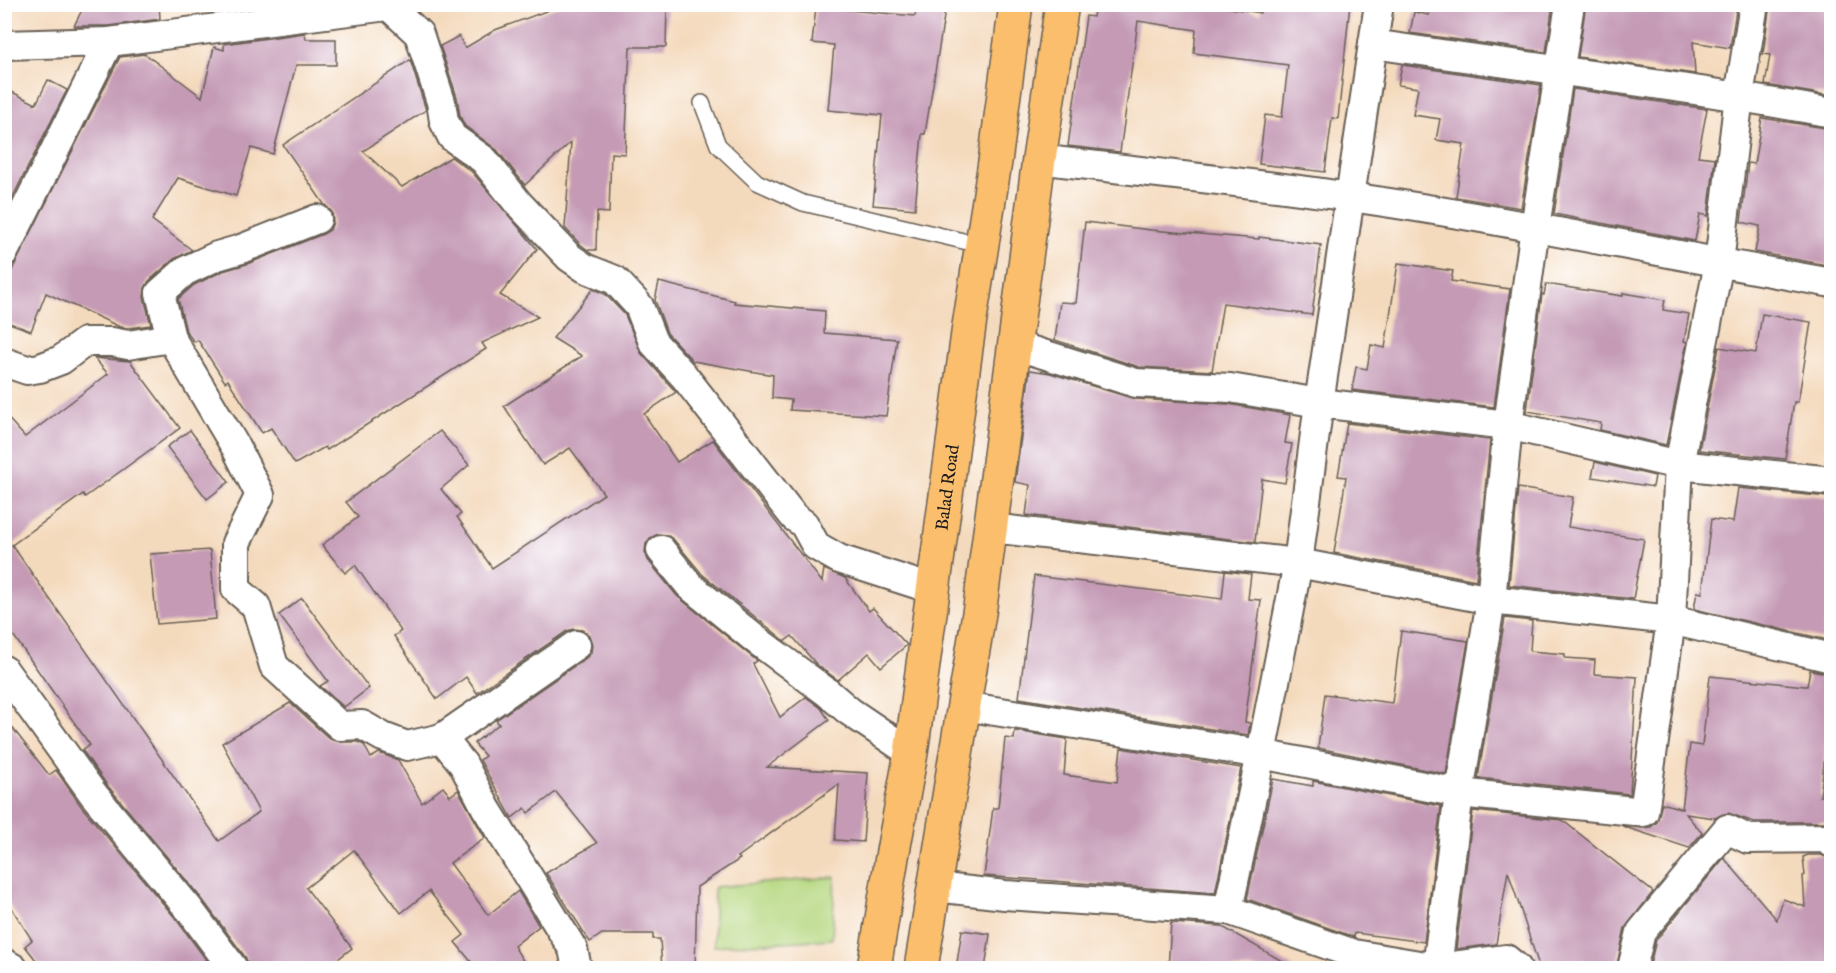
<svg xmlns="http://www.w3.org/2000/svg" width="1836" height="973" font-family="'IM FELL English',serif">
<rect width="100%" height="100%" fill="#fff"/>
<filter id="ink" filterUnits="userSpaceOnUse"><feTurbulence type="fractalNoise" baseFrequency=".0167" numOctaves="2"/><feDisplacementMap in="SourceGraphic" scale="12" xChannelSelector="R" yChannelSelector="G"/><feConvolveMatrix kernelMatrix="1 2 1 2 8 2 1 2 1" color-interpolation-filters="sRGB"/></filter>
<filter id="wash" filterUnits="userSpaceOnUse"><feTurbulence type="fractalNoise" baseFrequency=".008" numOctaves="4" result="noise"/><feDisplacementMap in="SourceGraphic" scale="24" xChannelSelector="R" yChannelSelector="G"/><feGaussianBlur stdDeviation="1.35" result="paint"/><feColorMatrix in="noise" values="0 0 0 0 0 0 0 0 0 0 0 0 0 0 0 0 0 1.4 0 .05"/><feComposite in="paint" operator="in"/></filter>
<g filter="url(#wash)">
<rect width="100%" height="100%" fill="#f4dabd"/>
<polygon fill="#b5d77f" stroke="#687a4e" stroke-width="1.5" points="835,877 832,939 714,946 714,887"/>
<g id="blocks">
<g fill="#c49ab5">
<polygon points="85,4 159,4 160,19 108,26 74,26"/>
<polygon points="565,4 667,4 666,47 630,47 625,154 611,153 609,213 597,212 596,250 588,250 580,244 565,228 571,142 525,185 497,150 465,126 460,116 457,97 440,46 459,36 465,48 495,30"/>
<polygon points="917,4 946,4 925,134 922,134 915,209 873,205 882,115 828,110 834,45 812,43 816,7 915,16"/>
<polygon points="1095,4 1206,4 1260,13 1261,4 1350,4 1338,119 1332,118 1325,172 1259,164 1265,115 1282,117 1288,65 1194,53 1196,30 1138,21 1120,152 1068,146 1086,16 1093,17"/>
<polygon points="1430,4 1553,4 1546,52 1410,33 1414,12 1429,15"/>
<polygon points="1586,4 1737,4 1730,48 1693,42 1695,74 1578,57"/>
<polygon points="1770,4 1832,4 1832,96 1765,85 1770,55 1763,54"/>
<polygon points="305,33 306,39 336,39 336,65 296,65 273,154 251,148 236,196 178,178 152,220 192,250 174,259 149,281 145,288 144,297 151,325 128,328 120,327 46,293 31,331 4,321 4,286 120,57 145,54 202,97 214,47 224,50 224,44"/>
<polygon points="410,60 426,110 363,151 402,187 451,157 472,172 537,249 500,295 538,317 482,343 486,349 327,450 325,447 295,464 271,428 262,433 228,380 225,382 198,340 194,342 186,331 178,299 194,285 223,271 247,264 323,234 330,230 333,222 332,212 324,204 283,145"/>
<polygon points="1402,65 1541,85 1521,208 1456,197 1464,144 1436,140 1440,119 1413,115 1418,88 1398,85"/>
<polygon points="48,80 67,90 4,214 4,88 36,104"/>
<polygon points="1573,89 1707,109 1698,156 1715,158 1708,216 1700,214 1695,241 1554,214"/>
<polygon points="1762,118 1832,129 1832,266 1755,252 1760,226 1741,222 1748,163 1754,164"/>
<polygon points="1085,222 1151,230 1259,239 1259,237 1321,245 1312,315 1223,303 1212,371 1139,367 1055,340 1060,302 1076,303"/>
<polygon points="1398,263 1453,271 1451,281 1510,289 1494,407 1352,390 1356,367 1367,369 1371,345 1385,348"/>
<polygon points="659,282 735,301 734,303 825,311 824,333 897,339 886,416 790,410 791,400 772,398 773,375 693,361 667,333 655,300"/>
<polygon points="1546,284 1623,296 1623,293 1665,300 1663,310 1689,314 1684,341 1687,342 1666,445 1600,430 1601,423 1527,411 1542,294 1544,295"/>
<polygon points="593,289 605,294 625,315 641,353 676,392 644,414 677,462 713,440 822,582 824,569 845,578 869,611 873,608 907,645 881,667 869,653 838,680 817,665 792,636 785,641 702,574 674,540 667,535 658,534 650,538 646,544 645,552 648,560 677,596 757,661 753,664 780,717 806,697 821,708 829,720 767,767 868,773 863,842 835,840 839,784 738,857 740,859 697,887 695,969 662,969 660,939 653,939 653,934 602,934 590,942 546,873 597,843 556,792 528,813 525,808 512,818 480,760 485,756 474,743 499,724 496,720 586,658 591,653 592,644 589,635 582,630 574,629 567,631 477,693 466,677 437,699 394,636 401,631 355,565 345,573 322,545 358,517 346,502 440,431 469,465 441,489 461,514 457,517 492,568 604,494 570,448 543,465 504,406 582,356 553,338"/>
<polygon points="1762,314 1811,322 1798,402 1794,402 1785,459 1699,450 1719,347 1756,353"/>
<polygon points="94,358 130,361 180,428 85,497 83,494 12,545 219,841 259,812 222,743 290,703 330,739 341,742 358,742 364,745 371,758 379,753 398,760 422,803 443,787 450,796 458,790 485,838 450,863 488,915 518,891 539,926 514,946 528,969 477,969 455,942 464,935 429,891 401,913 354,850 306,888 352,948 325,969 249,969 246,958 202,899 107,785 82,750 90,745 4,622 4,414 25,437 108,374"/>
<polygon points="1030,370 1050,373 1135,399 1228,404 1290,415 1285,443 1292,444 1285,483 1262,479 1255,542 1026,515 1030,485 1015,482"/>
<polygon points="1347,423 1490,440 1476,580 1334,553 1346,477 1338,476"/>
<polygon points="190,430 229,482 207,499 167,447"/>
<polygon points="1595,462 1655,476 1653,487 1592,477"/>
<polygon points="1518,488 1573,497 1568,527 1644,539 1633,599 1509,585"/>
<polygon points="1738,488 1828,497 1826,512 1832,512 1832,641 1694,609 1697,592 1702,593 1711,519 1733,522"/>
<polygon points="210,550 216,619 157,624 150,554"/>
<polygon points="1225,571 1251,574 1248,599 1261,600 1245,722 1250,723 1248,735 1019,698 1034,576 1222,599"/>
<polygon points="302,598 369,688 344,707 320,686 328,681 279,615"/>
<polygon points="1505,618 1532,621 1530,651 1565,654 1565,658 1595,660 1594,674 1637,677 1630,794 1478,778"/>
<polygon points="1401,631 1468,641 1446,774 1318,748 1325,694 1392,703"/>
<polygon points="1810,670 1832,674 1832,698 1820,796 1832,797 1832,822 1754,822 1728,813 1715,818 1686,814 1702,833 1689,848 1622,826 1642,828 1651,827 1657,822 1662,803 1682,809 1690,744 1702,746 1710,676 1805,686 1807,686"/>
<polygon points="4,717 49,775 56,770 81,806 176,919 213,969 43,969 25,946 32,940 4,896"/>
<polygon points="1015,731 1067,739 1064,775 1117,782 1121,748 1241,768 1215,893 984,876 993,808 998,808 1005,738 1014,739"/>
<polygon points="1273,779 1313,786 1313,781 1441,806 1424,942 1355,933 1354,937 1247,899"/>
<polygon points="1473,811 1562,820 1653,892 1625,928 1616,969 1540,969 1508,871 1496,944 1456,949"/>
<polygon points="1808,855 1821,855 1832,859 1832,969 1649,969 1656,940 1724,858 1777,920 1783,899 1805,907 1803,876 1805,875 1803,857"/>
<polygon points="1171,923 1221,926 1296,969 1168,969"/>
<polygon points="962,930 990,934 985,969 956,969"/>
</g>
</g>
</g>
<g filter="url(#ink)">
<use href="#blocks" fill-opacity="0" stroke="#685e54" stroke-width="1.5"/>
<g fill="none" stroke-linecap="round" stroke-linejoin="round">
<defs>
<polyline id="lane" points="702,103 718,145 757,182 803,203 980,245"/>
<g id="street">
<polyline points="390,7 419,34 441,102 444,121 452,137 484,160 518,203 569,257 585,268 615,280 639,306 653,342 684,376 794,517 804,524 816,546 839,559 932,589"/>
<path d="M1373 44C1526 67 1680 85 1832 113"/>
<polyline points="4,45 109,42 403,4"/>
<path d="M1039 159C1143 172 1247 182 1350 197 1511 220 1671 255 1832 283"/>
<polyline points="4,252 109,42"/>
<polyline points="171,338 235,446 260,495 236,543 236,589 256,606 274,666 340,726 362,725 383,737 407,746 442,738 463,764 486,808 573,949 577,968"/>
<polyline points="1014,345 1136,383 1230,388 1319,403 1508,425 1679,465 1832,481"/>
<polyline points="4,362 27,370 40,368 61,360 85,342 112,342 128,345 171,338 160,293 185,271 217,256 241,249 317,219"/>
<polyline points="991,528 1298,563 1491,600 1671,620 1832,658"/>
<polyline points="661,550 690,586 755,639 828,693 849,711 911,753"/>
<polyline points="4,670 94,795 189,909 233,968"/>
<polyline points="964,706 1261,754 1459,793 1644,812 1671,620 1679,465 1719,263 1739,96 1754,4"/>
<polyline points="442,738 576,645"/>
<polyline points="935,887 1005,895 1228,910 1261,754 1298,563 1319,403 1379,4"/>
<polyline points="1228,910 1354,954 1437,968"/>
<polyline points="4,963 13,968"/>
<polyline points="1437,968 1459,793 1491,600 1508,425 1535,227 1570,4"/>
<polyline points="1438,968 1506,959 1517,968"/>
<polyline points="1632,968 1641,932 1727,829 1748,839 1829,838 1832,843"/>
</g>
<g id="highway">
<path id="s1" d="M874 968 892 857 911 753 969 326 995 162 1016 4"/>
<polyline points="921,968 980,607 1039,159 1062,4"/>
</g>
</defs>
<use href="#lane" stroke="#685e54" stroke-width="18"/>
<use href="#street" stroke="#685e54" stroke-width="32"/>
<use href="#highway" stroke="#685e54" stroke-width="36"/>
<use href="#lane" stroke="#fff" stroke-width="15"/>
<use href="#street" stroke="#fff" stroke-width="28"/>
<use href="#highway" stroke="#fabe6d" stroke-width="33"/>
</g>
</g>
<g text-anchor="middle" stroke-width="4.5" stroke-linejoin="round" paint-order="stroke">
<g font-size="18" fill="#1c1c1c" stroke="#fff">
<text dy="6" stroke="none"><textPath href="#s1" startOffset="486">Balad Road</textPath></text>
</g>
</g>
<rect width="1836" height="973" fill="none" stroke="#fff" stroke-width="24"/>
</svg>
